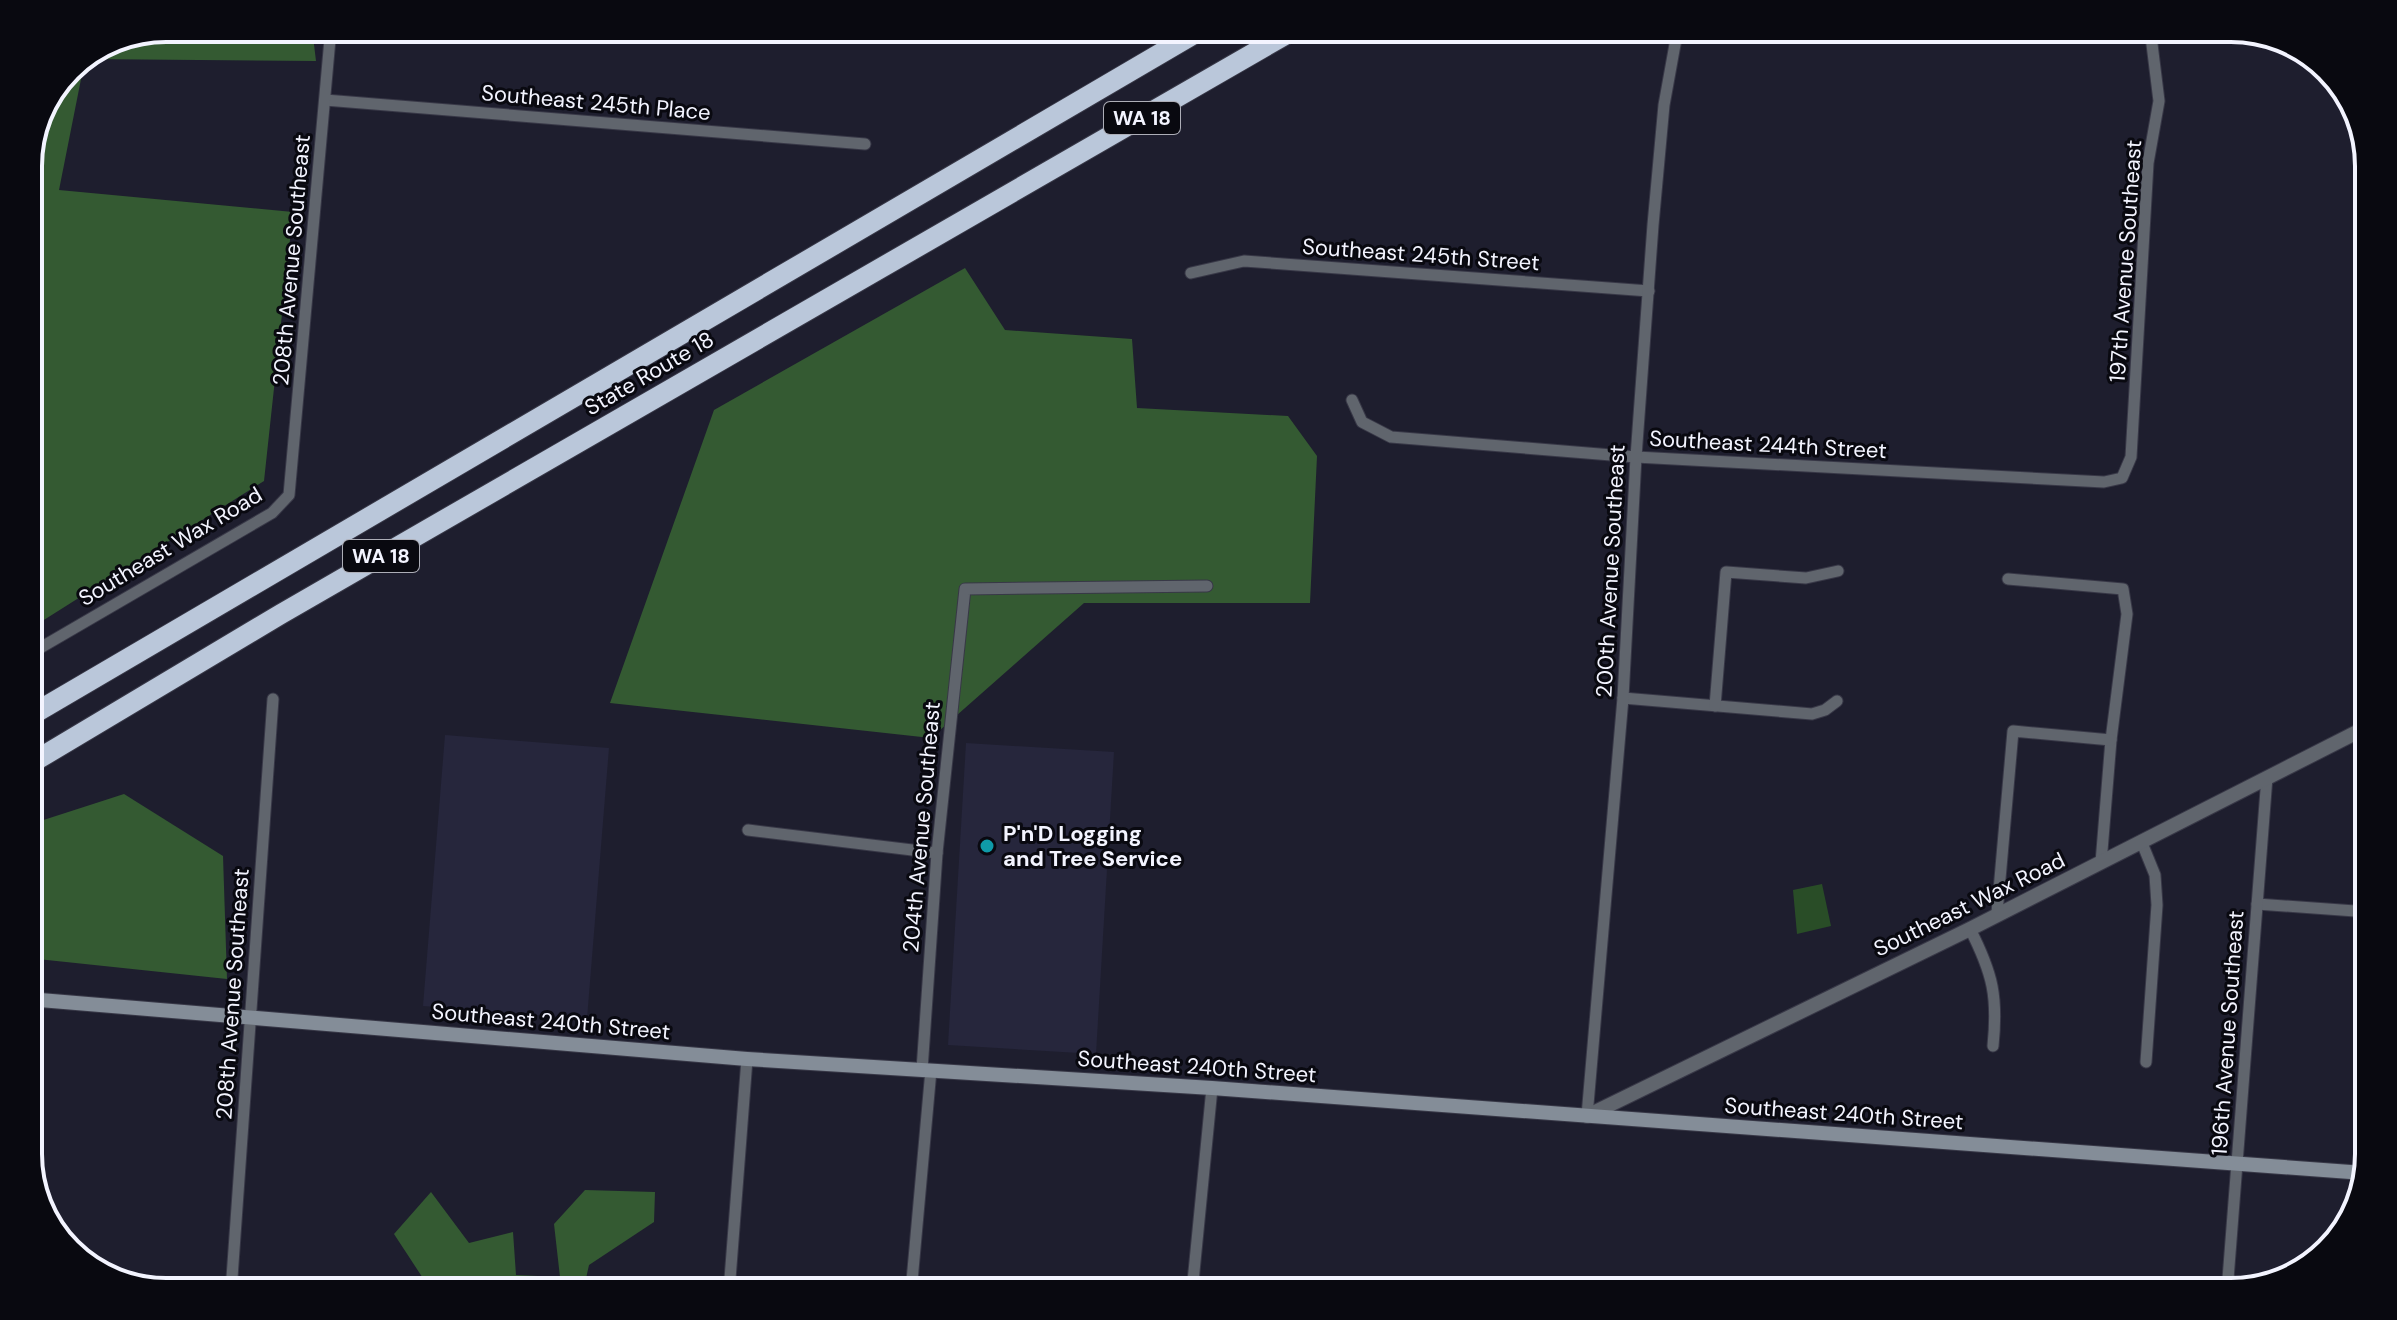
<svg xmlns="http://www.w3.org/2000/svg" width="2397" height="1320" font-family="'DM Sans',sans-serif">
<rect width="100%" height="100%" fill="#1e1e2e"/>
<g fill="#26263c">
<polygon points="445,735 609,748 587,1019 423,1006"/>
<polygon points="966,743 1114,752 1096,1054 948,1045"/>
</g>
<polygon fill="#294d27" points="1822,884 1831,926 1797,934 1793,890"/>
<g fill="#345a32">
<polygon points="166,28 312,28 316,61 85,59 59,190 293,212 264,481 28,630 28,157 69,68 113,38"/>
<polygon points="965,268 1005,330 1132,339 1137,408 1288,416 1317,456 1310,603 1084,603 931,738 610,703 714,410"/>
<polygon points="124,794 223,856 227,979 28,958 28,825"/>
<polygon points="585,1190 655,1192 654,1222 589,1265 583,1292 432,1292 394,1234 431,1192 469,1243 513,1232 516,1275 560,1277 554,1224"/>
</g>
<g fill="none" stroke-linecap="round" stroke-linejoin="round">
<defs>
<g id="minor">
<polyline points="426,28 470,37"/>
<polyline points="325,100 865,144"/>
<polyline points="1191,273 1244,261 1649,291"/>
<polyline points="1352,400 1362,422 1391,437 1636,457 2104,482 2122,478 2131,457 2148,163 2159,101 2150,28"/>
<polyline points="2008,579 2123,589 2127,614 2111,740 2101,863"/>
<polyline points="28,655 272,513 289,495 331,28"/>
<polyline points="1623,698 1812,714 1825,710 1837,701"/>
<polyline points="1715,706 1726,572 1806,578 1838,571"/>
<polyline points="748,830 937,853"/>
<polyline points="2142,843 2155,875 2157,905 2146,1062"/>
<polyline points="2257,904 2369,912"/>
<polyline points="1997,913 2013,731 2111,740"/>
<path d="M1970 929C1993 974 1998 997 1993 1046"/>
<polyline points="922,1070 937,853 965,589 1207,586"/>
<polyline points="1587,1116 1623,698 1636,457 1653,225 1664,105 1678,28"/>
<polyline points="231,1292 273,699"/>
<polyline points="729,1292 747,1059"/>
<polyline points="911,1292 931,1070"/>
<polyline points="1192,1292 1212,1088"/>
<polyline points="2227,1292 2267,777"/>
</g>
<polyline id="tertiary" points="1587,1116 1970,929 2369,726"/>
<polyline id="secondary" points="28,999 747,1059 1212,1088 2364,1173"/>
<g id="motorway">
<polyline points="28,717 1204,28"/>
<polyline points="28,765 281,614 1297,28"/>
</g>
</defs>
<use href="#minor" stroke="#383847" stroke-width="13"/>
<use href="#tertiary" stroke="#383847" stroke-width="16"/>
<use href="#secondary" stroke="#383847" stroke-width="16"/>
<use href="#motorway" stroke="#383847" stroke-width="22"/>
<use href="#minor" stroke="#60656d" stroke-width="11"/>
<use href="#tertiary" stroke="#60656d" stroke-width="14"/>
<use href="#secondary" stroke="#848d98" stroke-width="14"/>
<use href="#motorway" stroke="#bac7da" stroke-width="20"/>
</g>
<circle fill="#0f9aa8" stroke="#090910" stroke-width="3" cx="987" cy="846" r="8"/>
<g text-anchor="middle" stroke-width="6" stroke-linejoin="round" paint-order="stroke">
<g fill="#090910" stroke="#adaeb7" stroke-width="2">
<rect x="1104" y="102" width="76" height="32" rx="6"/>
<rect x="343" y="540" width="76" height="32" rx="6"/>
</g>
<g font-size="20" font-weight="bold" fill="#f3f4ff">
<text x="1142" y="125">WA 18</text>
<text x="381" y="563">WA 18</text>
</g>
<g font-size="22" fill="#f3f4ff" stroke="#090910">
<text transform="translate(596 102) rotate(5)" y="8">Southeast 245th Place</text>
<text transform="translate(1421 254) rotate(4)" y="8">Southeast 245th Street</text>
<text transform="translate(291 260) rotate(-85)" y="8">208th Avenue Southeast</text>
<text transform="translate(2125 261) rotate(-86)" y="8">197th Avenue Southeast</text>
<text transform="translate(649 373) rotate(-30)" y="8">State Route 18</text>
<text transform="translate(1768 444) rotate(3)" y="8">Southeast 244th Street</text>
<text transform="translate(170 546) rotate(-31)" y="8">Southeast Wax Road</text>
<text transform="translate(1610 571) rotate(-87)" y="8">200th Avenue Southeast</text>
<text transform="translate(921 827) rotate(-85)" y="8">204th Avenue Southeast</text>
<text transform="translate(1969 904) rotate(-26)" y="8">Southeast Wax Road</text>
<text transform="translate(232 994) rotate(-86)" y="8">208th Avenue Southeast</text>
<text transform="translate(551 1021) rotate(5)" y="8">Southeast 240th Street</text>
<text transform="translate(2227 1033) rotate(-86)" y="8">196th Avenue Southeast</text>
<text transform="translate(1197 1066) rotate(4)" y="8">Southeast 240th Street</text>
<text transform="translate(1844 1113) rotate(4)" y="8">Southeast 240th Street</text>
</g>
<g font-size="22" font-weight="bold" fill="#f3f4ff" stroke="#090910" text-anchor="start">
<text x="1003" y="841">P'n'D Logging<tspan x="1003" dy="25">and Tree Service</tspan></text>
</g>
</g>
<path d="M0 0H2397V1320H0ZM166 42H2231A124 124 0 0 1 2355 166V1154A124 124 0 0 1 2231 1278H166A124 124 0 0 1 42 1154V166A124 124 0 0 1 166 42Z" fill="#090910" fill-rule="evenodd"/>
<path fill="none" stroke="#f3f4ff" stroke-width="4" d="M166 42H2231A124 124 0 0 1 2355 166V1154A124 124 0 0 1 2231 1278H166A124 124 0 0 1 42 1154V166A124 124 0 0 1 166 42Z"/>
</svg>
